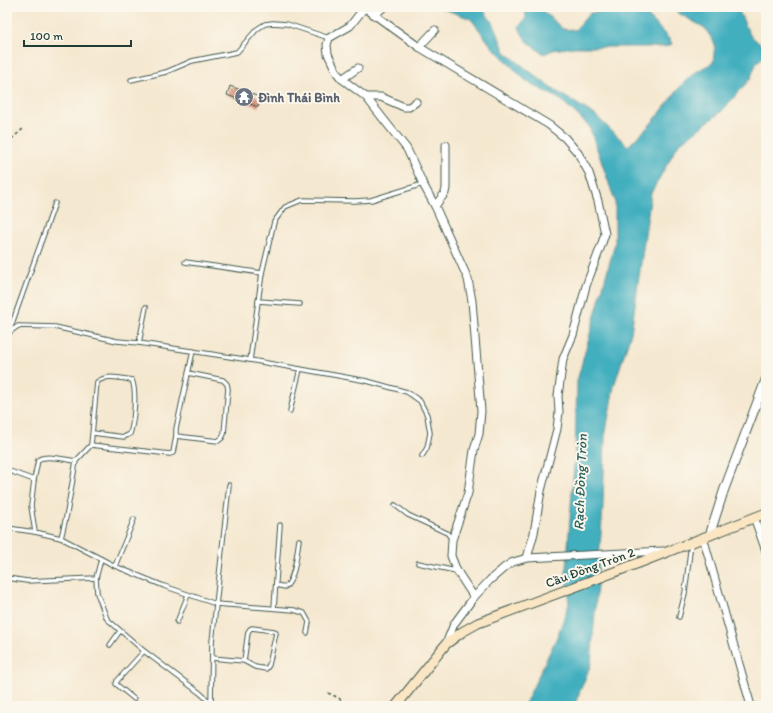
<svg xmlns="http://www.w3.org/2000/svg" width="773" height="713" font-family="Itim,sans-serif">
<rect width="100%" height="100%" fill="#fbf7ec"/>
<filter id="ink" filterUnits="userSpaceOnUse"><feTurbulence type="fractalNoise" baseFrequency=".025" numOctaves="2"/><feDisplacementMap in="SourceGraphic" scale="8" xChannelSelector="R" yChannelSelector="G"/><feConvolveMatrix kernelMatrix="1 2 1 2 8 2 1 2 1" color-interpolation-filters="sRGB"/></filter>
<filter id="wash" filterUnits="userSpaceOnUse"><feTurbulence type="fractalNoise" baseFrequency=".012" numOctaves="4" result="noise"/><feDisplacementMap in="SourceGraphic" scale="16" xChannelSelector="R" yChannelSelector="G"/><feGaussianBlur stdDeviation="0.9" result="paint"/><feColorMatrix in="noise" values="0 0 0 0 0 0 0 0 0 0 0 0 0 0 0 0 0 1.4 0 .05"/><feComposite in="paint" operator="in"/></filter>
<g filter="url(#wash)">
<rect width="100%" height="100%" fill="#f5e8d0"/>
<g fill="#42afbf" stroke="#30767a">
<path d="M438 7 482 8 494 25 505 52 551 88 595 115 628 146C637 137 647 129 655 119 675 96 682 76 713 63L715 44 705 28 678 13 673 7H737L750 35 766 49V55L757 62 750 79 722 111 678 145 651 193 631 333 614 386 605 437 603 507 591 664 574 706H524L557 637 569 604 566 573 575 452 577 381 615 243V201L589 126 561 100 526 81 492 47 471 19Z"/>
<path d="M525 7H541L542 10 563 29 575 30 590 13 624 7H640L670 40 672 44 665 47H573L553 50 544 54C531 45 525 42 519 27L526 18Z"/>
</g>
<g id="blocks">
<polygon fill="#d4937b" points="230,86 262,98 258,107 227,95"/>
</g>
</g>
<g filter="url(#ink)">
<use href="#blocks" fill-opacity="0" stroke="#3f574b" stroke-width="1"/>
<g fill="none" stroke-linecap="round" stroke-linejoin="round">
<defs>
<g id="service">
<polyline points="131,80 166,72 192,61 237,52 257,29 265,24 273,23 287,24 329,38"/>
<polyline points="185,262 262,273"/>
<polyline points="258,301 300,304"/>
<polyline points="9,332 55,203"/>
<polyline points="7,334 18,326 55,327 117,341 139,343 250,360 367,381 407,392 420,401 427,415 430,433 427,448 422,456"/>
<polyline points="139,343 146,307"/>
<polyline points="250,360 262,273 274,222 285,207 302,200 355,201 371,200 423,184"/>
<polyline points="188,373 223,380 227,384 228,389 224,434 222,438 218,441 176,436 176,429 193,351"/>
<polyline points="290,411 300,369"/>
<polyline points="91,445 170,454 173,453 176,436"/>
<path d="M76 461C67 460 46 454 38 460L34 480 31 506 35 532 61 538 67 513 76 461 91 445 97 382C107 374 119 378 132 380 137 392 134 421 130 434L124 437 93 433"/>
<polyline points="7,470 34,480"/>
<polyline points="395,505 408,515 447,533 451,538"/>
<polyline points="7,528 35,532"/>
<polyline points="61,538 115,566 164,586 216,604 294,610 304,613 309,622 307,633"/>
<polyline points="418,563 456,571"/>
<polyline points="115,566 134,519"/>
<polyline points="7,578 27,581 96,578 101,559"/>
<polyline points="96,578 97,593 107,619 144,651 200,693 211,703"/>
<path d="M276 585 285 587C295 581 297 551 299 540"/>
<polyline points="274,608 280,525"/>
<polyline points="679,617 685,593 691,543"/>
<polyline points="177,622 188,595"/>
<polyline points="110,645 120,631"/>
<polyline points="212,658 244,661 255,667 266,669 269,665 276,633 274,631 252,628 250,629 248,632 244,661"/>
<polyline points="134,699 116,684 117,681 144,651"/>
<polyline points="211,703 212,642 229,485"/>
</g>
<g id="minor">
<polyline points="365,7 350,26 329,38 327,45 328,54 337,73 342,79 366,97 407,149 423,184 435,206 468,279 472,301 481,411 479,434 474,450 468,493 452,540 451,556 457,571 474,597"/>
<polyline points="365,8 419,47 549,125 565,138 578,153 589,173 598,201 605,234 601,246 586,286 573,335 563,359 558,396 559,412 557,429 541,491 534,533 527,558"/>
<polyline points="374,15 384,7"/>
<polyline points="419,47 435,30"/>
<polyline points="342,79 358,68"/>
<polyline points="366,97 381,97 404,107 409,107 416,102"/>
<polyline points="435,206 445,193 446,188 446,145"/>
<polyline points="754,517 766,551"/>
<polyline points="703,537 751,706"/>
<polyline points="446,644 454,624 474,597 490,580 505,567 513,562 527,558 663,551"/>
<polyline points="211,703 213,706"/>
</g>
<polyline id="tertiary" points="710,534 724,490 766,379"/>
<polyline id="secondary" points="396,706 446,644 462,632 478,623 644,561 766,513"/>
</defs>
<use href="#service" stroke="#3f574b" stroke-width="5.5"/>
<use href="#minor" stroke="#3f574b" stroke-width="9"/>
<use href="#tertiary" stroke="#3f574b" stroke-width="10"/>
<use href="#secondary" stroke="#3f574b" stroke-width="11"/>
<g stroke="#3f574b" stroke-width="1.5" stroke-dasharray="3 3" stroke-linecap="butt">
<polyline points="7,143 24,128"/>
<polyline points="328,693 339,698 345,706"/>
</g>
<use href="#service" stroke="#fff" stroke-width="3.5"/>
<use href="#minor" stroke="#fff" stroke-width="7"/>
<use href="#tertiary" stroke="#fff" stroke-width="8"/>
<use href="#secondary" stroke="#fbe6c4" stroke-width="9"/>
</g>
</g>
<defs>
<symbol id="temple-disc" viewBox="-11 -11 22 22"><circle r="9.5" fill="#6b7280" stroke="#fbf7ec"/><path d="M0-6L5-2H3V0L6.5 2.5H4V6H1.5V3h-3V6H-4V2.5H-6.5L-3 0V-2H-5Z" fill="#fff"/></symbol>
</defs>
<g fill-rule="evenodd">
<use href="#temple-disc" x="233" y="86" width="22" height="22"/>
</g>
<g text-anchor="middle" stroke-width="4" stroke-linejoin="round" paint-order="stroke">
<g font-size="13" font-weight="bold" fill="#5b616d" stroke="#fbf7ec" text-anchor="start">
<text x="258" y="102">Đình Thái Bình</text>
</g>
<g font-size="13" fill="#1f3d34" stroke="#fbf7ec">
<text transform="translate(590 567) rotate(-20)" y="5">Cầu Đồng Tròn 2</text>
</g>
<g font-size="14" font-style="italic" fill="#2a5f5e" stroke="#fbf7ec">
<text transform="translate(580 482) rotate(-88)" y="5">Rạch Đồng Tròn</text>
</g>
</g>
<rect width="773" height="713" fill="none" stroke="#fbf7ec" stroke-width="24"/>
<path d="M24 40v6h107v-6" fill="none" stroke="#1f3d34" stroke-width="2"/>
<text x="30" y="40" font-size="12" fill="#1f3d34" stroke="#fbf7ec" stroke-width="3" paint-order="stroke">100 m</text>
</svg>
